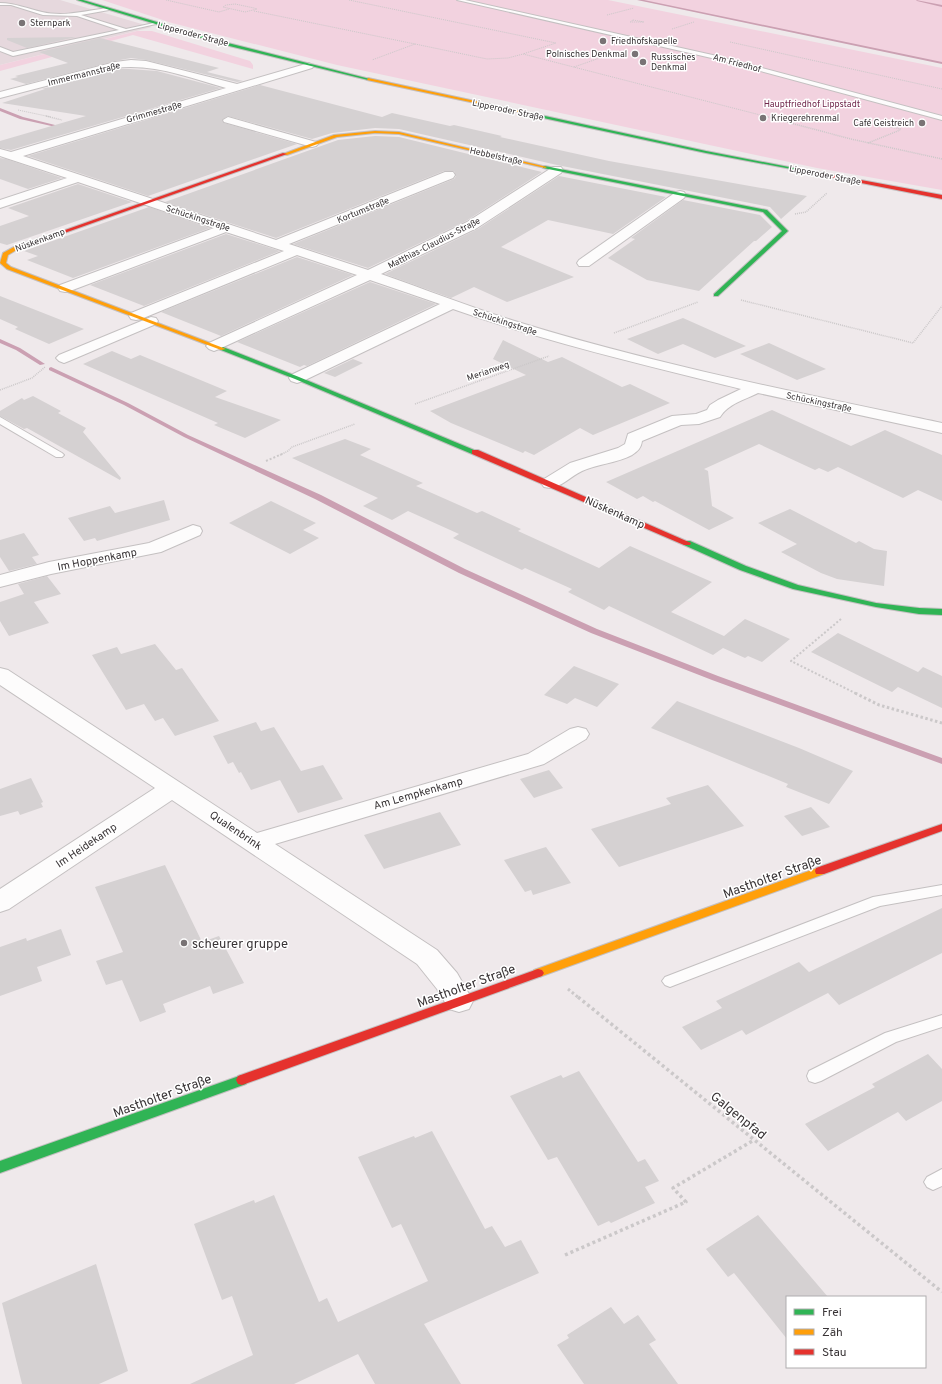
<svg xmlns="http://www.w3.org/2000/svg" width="942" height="1384" font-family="Overpass,sans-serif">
<rect width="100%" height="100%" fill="#efe9eb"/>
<polygon fill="#e6d8dd" points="0,0 60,0 152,27 0,65"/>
<g fill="#f2d2df">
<polygon points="102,0 608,0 942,68 942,190 817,168 337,65 172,23"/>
<polygon points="639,0 942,0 942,63"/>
<polygon points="137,31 152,31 250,61 253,65 253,69 133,35 0,71 0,65"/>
</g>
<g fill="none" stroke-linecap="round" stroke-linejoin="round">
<g fill="#cba0b2" fill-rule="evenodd">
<polygon points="637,0 644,0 942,62 942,64"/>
<polygon points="916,0 942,5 942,7 917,1"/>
<polygon points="0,108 23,117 67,128 65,129 20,119 0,111"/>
<polygon points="0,339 20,348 45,364 40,365 16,350 0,343"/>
<polygon points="51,367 128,403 188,435 321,495 465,569 597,629 718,676 942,758 942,764 712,680 591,633 459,573 315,499 184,437 124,405 49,370 49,368"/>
</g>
</g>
<g fill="#d5d1d2">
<polygon points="76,37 27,48 7,40 7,38"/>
<polygon points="100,38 219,68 207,72 243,81 237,82 146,60 131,58 115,61 26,84 10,79 18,77 15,76 68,63 39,52"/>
<polygon points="115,69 129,69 157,71 221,88 11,150 0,148 0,141 86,116 2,103 45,89 42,89"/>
<polygon points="260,85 382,117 392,113 450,126 454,125 502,136 500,137 609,161 807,196 781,219 770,207 765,206 557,165 399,129 375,128 332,133 312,139 228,116 222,120 224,123 297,144 148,196 28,156"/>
<polygon points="375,136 399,137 542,172 466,221 368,268 293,244 454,179 456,176 454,171 444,171 276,238 165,202 338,140"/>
<polygon points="0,158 6,159 62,178 28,189 0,179"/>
<polygon points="559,176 666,197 613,234 548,220 501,247 574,277 507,302 474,287 451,298 385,274 478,229"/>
<polygon points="78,184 132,202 7,245 0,243 0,226 29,216 8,208"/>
<polygon points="683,200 760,215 772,227 756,241 754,241 699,291 647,280 608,258 635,239 631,238"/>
<polygon points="149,207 210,228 73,278 27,260 38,256 24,251"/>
<polygon points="226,234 280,251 144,306 90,285"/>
<polygon points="297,257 353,275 221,336 161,312"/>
<polygon points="370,282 436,304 307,366 304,365 300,367 237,342"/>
<polygon points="0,296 84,329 49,344 15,329 18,327 0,319"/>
<polygon points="683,318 746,346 715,358 683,344 658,354 627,339"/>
<polygon points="503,340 548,362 562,357 622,387 630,384 670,403 593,435 580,428 534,455 525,451 523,453 451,423 430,411 526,375 493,359"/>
<polygon points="769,343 826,369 797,380 740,354"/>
<polygon points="112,351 131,359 140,355 227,391 215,397 281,420 245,438 214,425 218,423 83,364"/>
<polygon points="353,359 363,363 335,377 324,373"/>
<polygon points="33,396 61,411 58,413 86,428 83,432 121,478 120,480 27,428 24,429 0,416 0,411 22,398 24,400"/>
<polygon points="772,410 851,446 885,430 942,455 942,501 918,490 903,498 838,467 828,472 819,468 815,470 759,444 704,469 708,471 712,506 734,518 709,530 655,501 653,502 643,496 637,499 606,482"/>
<polygon points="345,439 371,449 360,455 423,483 416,486 477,513 482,511 521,529 518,531 599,568 630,546 712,582 671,612 724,636 745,619 790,639 762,662 748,656 745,658 723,648 713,655 609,606 604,610 568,592 572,589 525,568 522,570 453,538 459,534 408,511 392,520 363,506 378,498 292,458"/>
<polygon points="164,500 170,520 97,541 95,538 84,541 68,518 110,506 115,513"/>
<polygon points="271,501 316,523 303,530 319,538 290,554 229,523"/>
<polygon points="790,509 856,543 859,541 874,549 887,551 884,586 837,579 821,573 781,552 797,544 758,523"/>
<polygon points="24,533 39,555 32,557 37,564 9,571 0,557 0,540"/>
<polygon points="47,576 61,594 34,602 49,623 9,636 0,621 0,602 24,594 18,584"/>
<polygon points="838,633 918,672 923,667 942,676 942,708 898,687 892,692 811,652"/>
<polygon points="155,644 176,670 182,668 219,721 175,736 163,718 155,721 144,704 126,710 92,655 117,647 121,654"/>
<polygon points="574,666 619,684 597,707 575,698 567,704 544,695"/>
<polygon points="677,701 799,748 853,771 829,804 786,787 788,784 651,728"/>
<polygon points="256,722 261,731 274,727 301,771 323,765 343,799 298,813 280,780 251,790 241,772 239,773 233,762 228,764 213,736"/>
<polygon points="549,770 563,788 534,798 520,779"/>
<polygon points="31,778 43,802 41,803 43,807 20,815 18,811 0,816 0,789"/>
<polygon points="708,785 744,826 619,867 591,829 671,804 666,798"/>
<polygon points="811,807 830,827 802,836 784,816"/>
<polygon points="440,812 461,845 384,869 364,835"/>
<polygon points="546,847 571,883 533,895 531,890 525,892 504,860"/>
<polygon points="165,865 202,942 219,936 244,983 213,994 210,986 163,1004 166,1012 140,1022 122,980 106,985 96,961 123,952 95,887"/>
<polygon points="942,908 942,953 839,1005 828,993 746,1035 742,1030 701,1050 682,1027 722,1008 716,1001 799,962 809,972"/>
<polygon points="61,929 71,955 37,967 42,981 0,996 0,947 26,938 27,941"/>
<polygon points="928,1054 942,1069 942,1101 906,1121 898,1112 828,1151 805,1124 875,1087 872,1084"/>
<polygon points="579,1071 638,1162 645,1159 659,1181 645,1187 655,1203 611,1223 609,1221 598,1226 557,1157 548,1160 510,1096 561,1075 563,1078"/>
<polygon points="432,1131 485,1229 492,1226 505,1247 521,1240 539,1273 424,1324 461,1384 375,1384 358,1354 294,1384 190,1384 253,1355 232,1296 222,1300 194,1224 254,1200 255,1203 274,1195 319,1302 327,1298 338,1322 428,1281 401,1224 392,1228 358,1157 414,1136 415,1138"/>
<polygon points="758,1215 828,1297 787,1297 787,1339 734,1273 728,1277 706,1249"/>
<polygon points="96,1264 128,1371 99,1384 22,1384 2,1303"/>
<polygon points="611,1307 624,1324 638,1315 656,1340 649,1344 678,1384 584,1384 557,1345 569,1338 567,1335"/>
</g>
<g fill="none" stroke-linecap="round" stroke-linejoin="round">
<defs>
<g id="lane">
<polygon points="457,0 465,0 717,56 942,116 942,120 716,59"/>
<path d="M0 3C15 3 28 9 42 12 64 17 86 11 107 8L109 10 81 15 126 29 154 23 156 24 13 56 0 51V47L13 52 119 30 77 16 43 15 11 5H0Z"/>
<polygon points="0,417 62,453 64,455 62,457 56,457 0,424"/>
<polygon points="942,885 942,895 880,906 675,985 670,987 665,985 662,981 665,977 873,897"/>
<polygon points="942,1015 942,1027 896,1042 821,1081 815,1083 809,1081 807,1076 809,1071 885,1033"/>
<polygon points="942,1169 942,1186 933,1190 927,1187 924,1182 927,1177"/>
</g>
<g id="street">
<path d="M131 60 146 61 237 84 309 63 314 66 312 68 23 156 276 240 445 172H453L455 175 453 178 289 244 368 270 467 222 553 167H561L563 170 561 173 477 228 381 274C427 290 472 308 518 322 657 365 800 393 942 423V433L758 393C744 400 728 404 720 417L699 424 681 425 642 441C641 448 638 451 632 455 617 463 597 464 582 471 569 477 559 491 544 487L541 483 544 479 570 463 618 448 625 444 628 434 672 416 696 414 707 410 710 405 718 400 741 389C644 365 547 342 453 309L303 381 297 383 291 381 289 378 291 375 440 304 370 280 219 349 214 351 209 349 206 346 209 343 357 275 297 255 141 319 136 320 131 319 129 316 131 313 284 251 226 232 70 291 65 292 60 291 58 288 60 285 214 228 78 182 0 208V200L67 178 6 158 0 156V149L11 152 226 88C190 78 153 63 115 68L0 98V92L115 62Z"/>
<polygon points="228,117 316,142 318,144 316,146 312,147 224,122 223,120"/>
<polygon points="680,191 684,192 686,195 684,198 589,266 579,266 577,263 579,260 676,192"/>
<polygon points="151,317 156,318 158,321 156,324 69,361 64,363 59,361 56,358 59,355"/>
<polygon points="193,525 200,527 202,531 200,535 161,552 51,574 0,587 0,575 49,562 149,543"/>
<polygon points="0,668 8,670 257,833 528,754 570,729 578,727 586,729 589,734 586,739 544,764 275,844 437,950 457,973 473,1001 469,1009 459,1012 449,1009 437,989 417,964 172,800 9,909 0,912 0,889 155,788 0,685"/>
</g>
<g id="fast">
<polygon points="77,0 83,0 224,42 370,79 368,80 221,44"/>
<polygon points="522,111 706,151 820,173 818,174 706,153 520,113"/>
<polygon points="545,166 767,210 788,231 718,296 714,296 714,294 782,231 763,212 543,168 543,166"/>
<polygon points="223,347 299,377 479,452 475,454 472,454 295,379 221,350 220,349"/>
<polygon points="684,541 690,541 746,566 798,585 876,603 919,608 942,609 942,615 919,614 876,607 793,589 740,570 684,545 683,543"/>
<polygon points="242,1075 246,1076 248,1080 246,1084 0,1173 0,1161"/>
</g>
<g id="slow">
<polygon points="368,78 522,111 524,112 522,113 367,80"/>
<polygon points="375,131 399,132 547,167 545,168 399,134 375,133 337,137 287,155 283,154 334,135"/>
<polygon points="52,234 57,235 18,249 8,255 6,263 11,267 226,349 221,350 7,269 0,263 3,253 14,247"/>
<polygon points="820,867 824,868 825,871 824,874 542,976 538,977 534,976 532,973 534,970"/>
</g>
<g id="jam">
<polygon points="283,153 287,154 56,236 51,235"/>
<polygon points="818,172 942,195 942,199 816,174 816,173"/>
<polygon points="472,450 478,450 691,543 690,545 684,545 472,454"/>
<polygon points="942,824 942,831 824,874 816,874 815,871 816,868"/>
<polygon points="538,969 542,970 544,973 542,976 242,1085 238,1084 236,1080 238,1076"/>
</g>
</defs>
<use href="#lane" stroke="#c4c0c1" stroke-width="2"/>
<use href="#street" stroke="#c4c0c1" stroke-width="2"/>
<use href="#fast" stroke="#c4c0c1" stroke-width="2"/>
<use href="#slow" stroke="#c4c0c1" stroke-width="2"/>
<use href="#jam" stroke="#c4c0c1" stroke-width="2"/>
<g stroke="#cbc8c9" stroke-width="1" stroke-dasharray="1 1" stroke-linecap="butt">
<polyline points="166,0 219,12 229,9"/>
<polyline points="349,0 556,43 523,54"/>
<polygon points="235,4 254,8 257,9 245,12 223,7 226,5"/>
<polyline points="254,11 415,44 372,60"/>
<polyline points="607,15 634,8"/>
<polygon points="633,20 644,22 630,22"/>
<polyline points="672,29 694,22"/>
<polyline points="730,42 942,89"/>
<polyline points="415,44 487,59 508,58 523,54 768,117"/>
<polyline points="574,67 617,52"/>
<polyline points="18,110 51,117"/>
</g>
<g stroke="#cbc8c9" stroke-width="1.5" stroke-dasharray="1 1" stroke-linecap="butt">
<polyline points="46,116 62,120"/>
<polyline points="764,116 851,139 942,159"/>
<polyline points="899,124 891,127 901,129"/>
<polyline points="868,143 900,130"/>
<polyline points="795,214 806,212 827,193"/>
<polyline points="741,300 913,343 942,306"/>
<polyline points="614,333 698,302"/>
<polyline points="0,390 32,378 45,367"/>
<polyline points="415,404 549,356"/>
<polyline points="280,455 288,451 292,447 355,424"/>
</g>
<g stroke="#cbc8c9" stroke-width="2" stroke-dasharray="2 2" stroke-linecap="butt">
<polyline points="266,461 282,454"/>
<polyline points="841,619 791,661 857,694"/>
</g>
<g stroke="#cbc8c9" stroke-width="3" stroke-dasharray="2.5 2.5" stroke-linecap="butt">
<polyline points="855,693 879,705 942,723"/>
<polyline points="568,989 579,998"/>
</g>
<g stroke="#cbc8c9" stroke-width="3.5" stroke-dasharray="3 3" stroke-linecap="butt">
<polyline points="578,997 942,1292"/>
<polyline points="565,1255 686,1202 673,1188 754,1140"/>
</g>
<use href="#lane" fill="#fdfcfc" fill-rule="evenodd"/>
<use href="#street" fill="#fdfcfc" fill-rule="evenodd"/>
<use href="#fast" fill="#30b455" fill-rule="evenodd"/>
<use href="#slow" fill="#ff9f0a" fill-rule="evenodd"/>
<use href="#jam" fill="#e5322d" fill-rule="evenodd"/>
</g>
<g fill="#797375" stroke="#fff" stroke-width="1.5">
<circle cx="22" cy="23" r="4"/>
<circle cx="603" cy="41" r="4"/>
<circle cx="635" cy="54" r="4"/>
<circle cx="643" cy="62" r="4"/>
<circle cx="763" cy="118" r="4"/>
<circle cx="922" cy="123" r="4"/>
<circle cx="184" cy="943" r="4"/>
</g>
<g text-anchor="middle" stroke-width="3" stroke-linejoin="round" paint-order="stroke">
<g font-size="9" fill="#393436" stroke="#fff" text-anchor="start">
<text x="30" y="26">Sternpark</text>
<text x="611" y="44">Friedhofskapelle</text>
<text x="627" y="57" text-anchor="end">Polnisches Denkmal</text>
<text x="651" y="60">Russisches<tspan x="651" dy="10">Denkmal</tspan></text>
<text x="771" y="121">Kriegerehrenmal</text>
<text x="914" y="126" text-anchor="end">Café Geistreich</text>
</g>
<g font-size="9" fill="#393436" stroke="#fff">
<text transform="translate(193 34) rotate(15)" y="3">Lipperoder Straße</text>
<text transform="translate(737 63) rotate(15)" y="3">Am Friedhof</text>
<text transform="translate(84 74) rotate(-14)" y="3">Immermannstraße</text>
<text transform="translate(508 110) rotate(12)" y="3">Lipperoder Straße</text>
<text transform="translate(154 112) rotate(-16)" y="3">Grimmestraße</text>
<text transform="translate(496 156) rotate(13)" y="3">Hebbelstraße</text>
<text transform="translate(825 175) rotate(11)" y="3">Lipperoder Straße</text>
<text transform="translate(363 210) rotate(-22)" y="3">Kortumstraße</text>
<text transform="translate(198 218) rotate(18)" y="3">Schückingstraße</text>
<text transform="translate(40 240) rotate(-20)" y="3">Nüskenkamp</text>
<text transform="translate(434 243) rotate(-27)" y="3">Matthias-Claudius-Straße</text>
<text transform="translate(505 322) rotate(18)" y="3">Schückingstraße</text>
<text transform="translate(488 371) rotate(-19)" y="3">Merianweg</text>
<text transform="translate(819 402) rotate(12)" y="3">Schückingstraße</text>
</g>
<g font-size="9" fill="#71284c" stroke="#fff">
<text x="812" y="107">Hauptfriedhof Lippstadt</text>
</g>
<g font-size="11" fill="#393436" stroke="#fff">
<text transform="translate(615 512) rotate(24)" y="4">Nüskenkamp</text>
<text transform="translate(97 559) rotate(-11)" y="4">Im Hoppenkamp</text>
<text transform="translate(418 793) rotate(-16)" y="4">Am Lempkenkamp</text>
<text transform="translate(236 830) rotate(34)" y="4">Qualenbrink</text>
<text transform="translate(86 845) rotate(-34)" y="4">Im Heidekamp</text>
</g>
<g font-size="13" fill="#393436" stroke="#fff">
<text transform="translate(772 876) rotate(-20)" y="5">Mastholter Straße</text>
<text transform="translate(466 985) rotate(-20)" y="5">Mastholter Straße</text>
<text transform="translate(162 1095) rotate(-20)" y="5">Mastholter Straße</text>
<text transform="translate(739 1115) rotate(39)" y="5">Galgenpfad</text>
</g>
<g font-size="13" fill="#393436" stroke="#fff" text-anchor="start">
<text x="192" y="948">scheurer gruppe</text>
</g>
</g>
<rect x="786" y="1296" width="140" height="72" fill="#ffffff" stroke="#b0aeaf"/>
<rect x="794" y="1309" width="20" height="6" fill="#30b455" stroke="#b0aeaf"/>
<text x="822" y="1316" font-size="12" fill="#393436">Frei</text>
<rect x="794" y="1329" width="20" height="6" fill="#ff9f0a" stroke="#b0aeaf"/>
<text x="822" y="1336" font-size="12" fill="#393436">Zäh</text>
<rect x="794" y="1349" width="20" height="6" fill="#e5322d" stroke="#b0aeaf"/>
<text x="822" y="1356" font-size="12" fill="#393436">Stau</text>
</svg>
